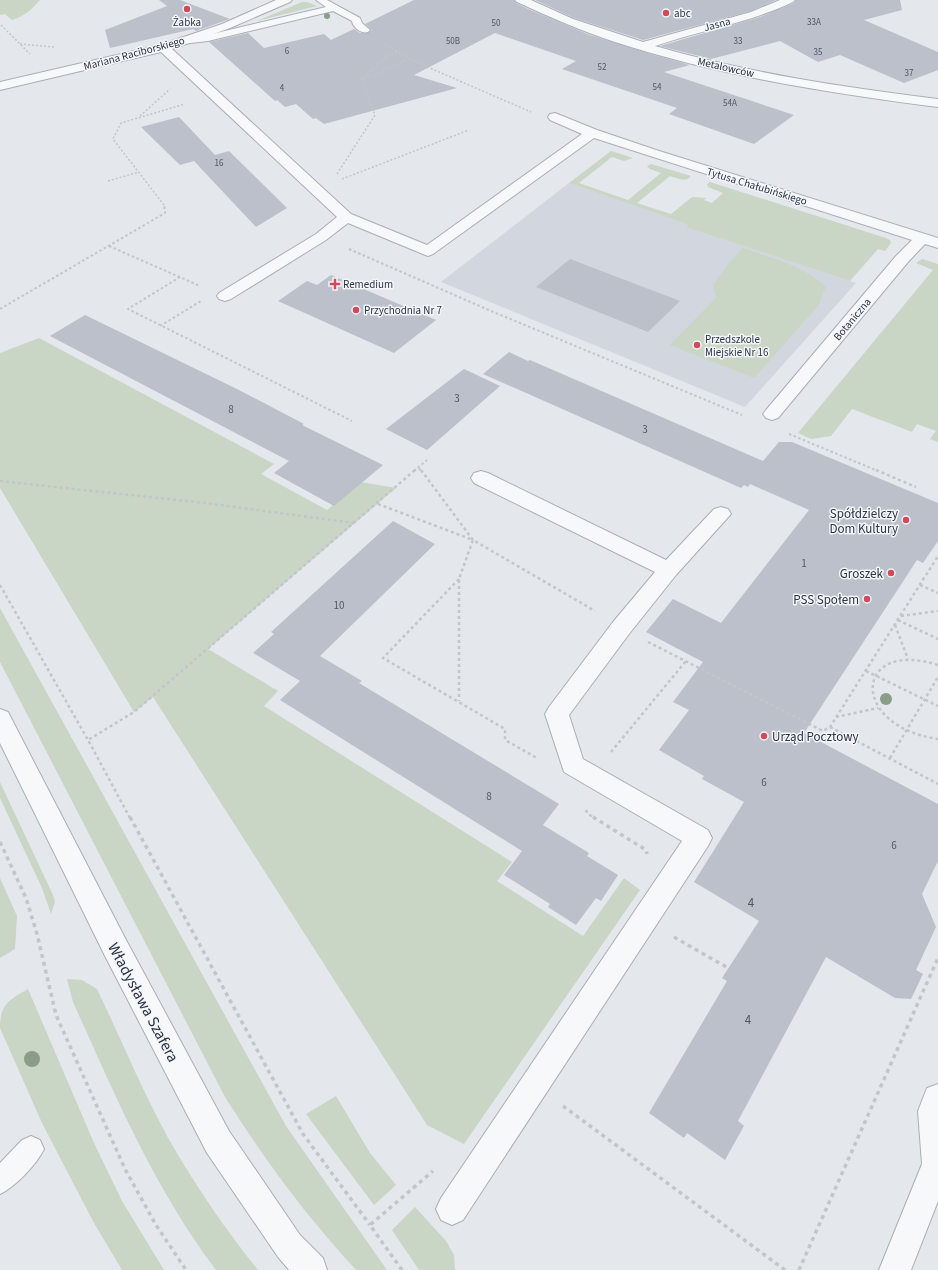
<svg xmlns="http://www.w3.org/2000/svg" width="938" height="1270" font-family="'Source Sans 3',sans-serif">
<rect width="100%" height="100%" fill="#e4e7ec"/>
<polygon fill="#d2d6de" points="569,183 688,225 687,227 856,283 745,407 441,282"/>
<g fill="#c9d6c5">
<path d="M0 0H40C31 10 25 16 12 20L5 14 0 15Z"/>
<polygon points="302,2 307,2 317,6 257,21"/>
<path d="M611 151 633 158 624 161 612 157 579 183 628 200 661 173 650 169 647 166 651 164 691 176C686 183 677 178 670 176L637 203 671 214 692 197 706 198 704 200 712 203 723 193 708 187 707 184 710 182 886 238 890 240 891 243 885 251 878 249 850 281 686 227 688 225 569 183Z"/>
<path d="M743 248C771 258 805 266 826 287L818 306 754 378 670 345 716 298 713 285 729 263Z"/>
<polygon points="922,259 938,264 938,442 930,439 936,431 917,424 912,432 852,409 831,436 811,439 798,433 933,270 916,263"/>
<polygon points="39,338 274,464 261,474 327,510 361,482 396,488 208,649 278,691 264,706 512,862 497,881 583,936 624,878 640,890 464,1144 427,1125 153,697 134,712 0,488 0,353"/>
<path d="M0 608 286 1126 387 1270H356C307 1217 264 1159 225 1097L0 662Z"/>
<polygon points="0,782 53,895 55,902 51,914 42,888 0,798"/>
<polygon points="0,878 17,916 15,949 0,958"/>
<path d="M67 979 82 980 97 989C124 1045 147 1103 178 1155 202 1195 229 1234 258 1270H216C154 1188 115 1095 73 1002Z"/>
<path d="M28 989 94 1143 122 1201 164 1270H122L94 1223 42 1123 0 1028C0 1004 9 1000 28 989Z"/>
<polygon points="336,1096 370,1153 396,1185 374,1205 306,1114"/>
<polygon points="415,1207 446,1241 454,1255 455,1270 419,1270 392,1230"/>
</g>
<g fill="#bbc0ca">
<polygon points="159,0 180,0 230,19 196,31 193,29 110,48 105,30 167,6"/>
<polygon points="414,0 514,0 516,3 528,9 590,35 654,55 690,65 664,72 794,115 754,144 669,114 677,108 562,69 576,61 495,33 414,75 457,88 324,124 316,118 313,119 296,104 285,107 277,100 275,101 209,42 248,33 264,48 324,34 331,40 354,29 360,33 368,33 372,30 365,24"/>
<polygon points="535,0 776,0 751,11 643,40 574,18"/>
<polygon points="796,0 900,0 902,10 864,20 938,52 938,70 904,83 840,55 818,62 780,41 711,59 660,46 760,17 794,3"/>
<polygon points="179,117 215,155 229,151 287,208 256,227 194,161 180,165 141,127"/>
<polygon points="570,259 680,301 648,332 536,287"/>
<polygon points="331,275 436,320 394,353 278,301 307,281 317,285"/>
<polygon points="85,315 239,390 304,424 302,425 383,465 334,506 274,473 289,461 50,336"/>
<polygon points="509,352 528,361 530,360 763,461 779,442 792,442 938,503 938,541 923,563 917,560 804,733 938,804 938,861 922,894 936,927 916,970 923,974 911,999 895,998 826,957 738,1121 744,1126 725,1160 687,1133 684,1138 649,1113 727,981 722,978 759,921 694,882 744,802 702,779 704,776 659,750 689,710 673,702 703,662 646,632 673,599 721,623 809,510 750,484 748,487 744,485 741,488 483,374"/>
<polygon points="464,369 500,386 427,450 386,429"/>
<polygon points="393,521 435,544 320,656 362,681 359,683 559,804 543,825 589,853 587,856 618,875 601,901 596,898 576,925 548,907 550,904 504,875 522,851 280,700 300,681 253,653 274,634 271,632"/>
</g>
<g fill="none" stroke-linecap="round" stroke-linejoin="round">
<defs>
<g id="service">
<path d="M316 0H327L360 18 362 23 370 30 368 32C362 34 353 28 352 21L333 11 208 41 182 44 177 41 182 38 208 35 326 7Z"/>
<path d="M31 1136 40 1140 44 1149C37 1164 15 1187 0 1194V1163L22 1140Z"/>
</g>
<g id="minor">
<polygon points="276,0 292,0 290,2 230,28 172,49 351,214 427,245 582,134 550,120 548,117 550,114 555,113 597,130 656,150 938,238 938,248 925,244 908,262 778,418 772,420 766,418 763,414 766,410 896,256 912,240 594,138 433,254 428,256 423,254 348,223 326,240 231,299 225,301 219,299 217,296 219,293 316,234 337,217 161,52 0,90 0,82 160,45 222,24"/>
<path d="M515 0H531L573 19 643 42 751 12 780 0H795L793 2C749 23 701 30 655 46 747 73 843 87 938 99V107C829 93 720 76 615 42 582 31 549 17 517 2Z"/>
<polygon points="481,471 488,473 666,560 714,509 721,507 728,509 731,514 676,575 629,634 569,715 583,759 708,830 712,838 708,846 463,1220 452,1225 441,1220 436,1209 441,1198 682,841 564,772 545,714 549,707 613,622 655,572 474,483 471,478 474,473"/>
<polygon points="938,1084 938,1201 911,1270 879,1270 922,1164 918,1111 927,1088"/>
</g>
<polygon id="tertiary" points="0,709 8,712 125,938 229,1131 300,1235 323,1258 327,1270 289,1270 278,1257 207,1153 105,956 0,743"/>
</defs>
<use href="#service" stroke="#a9aeb7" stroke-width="2"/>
<use href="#minor" stroke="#a9aeb7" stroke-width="2"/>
<use href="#tertiary" stroke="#a9aeb7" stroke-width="2"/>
<g stroke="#c2c5cb" stroke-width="1.5" stroke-dasharray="2 2" stroke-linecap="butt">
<polyline points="1,25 30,54"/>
<polyline points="20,44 54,47"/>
<polyline points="385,44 416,62 531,112"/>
<polyline points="364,79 410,59"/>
<polyline points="140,116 170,89"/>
<polyline points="337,174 375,115 361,80 387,56 397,52"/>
<polyline points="342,179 469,130"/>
<polyline points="108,181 139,172"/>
<polyline points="164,205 113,139 121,123 185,104"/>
</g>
<g stroke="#c2c5cb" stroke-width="2" stroke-dasharray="2.5 2.5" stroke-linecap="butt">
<polyline points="109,246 200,286"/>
<polyline points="349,249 491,311 742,415"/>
<polyline points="180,277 128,309 352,421"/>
<polyline points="0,309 165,213 164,204"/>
<polyline points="160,326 201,301"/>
<polyline points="789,434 878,471"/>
<polyline points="419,468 421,471"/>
<polyline points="414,471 427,460"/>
</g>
<g stroke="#c2c5cb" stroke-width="2.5" stroke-dasharray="3 3" stroke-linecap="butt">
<polyline points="421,470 473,540 595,611"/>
<polyline points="876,470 916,487"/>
<polyline points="0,481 205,503 354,523"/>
<polyline points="378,504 473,540 459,579 459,701"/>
<polyline points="459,579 383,658 505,729 505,740 537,758"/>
<polyline points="0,585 88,740"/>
<polyline points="920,585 938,593"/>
<polyline points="901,616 938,611"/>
<polyline points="898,620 938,639"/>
<polyline points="895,625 908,659"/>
<polyline points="648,642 823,731 830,727 938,556"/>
<path d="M938 665C854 638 848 726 938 739"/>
<polyline points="866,671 938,706"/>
<polyline points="836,717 878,708"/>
<polyline points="830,727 938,784"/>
<polyline points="611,752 686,661"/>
<polyline points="890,758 938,677"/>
<polyline points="586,810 588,814 595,818"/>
<polyline points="130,818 88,740 134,712 415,470"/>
</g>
<g stroke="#c2c5cb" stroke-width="3.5" stroke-dasharray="4 4" stroke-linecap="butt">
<polyline points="130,817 303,1134 370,1225"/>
<polyline points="593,817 646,850 647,854"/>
<polyline points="0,842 26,898 37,934 56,1015 125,1169 156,1225 186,1270"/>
<polyline points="674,937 728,968"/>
<polyline points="563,1106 785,1270"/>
<polyline points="402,1270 370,1225 433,1171"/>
<polyline points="799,1270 938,958"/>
</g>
<use href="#service" fill="#f7f8fa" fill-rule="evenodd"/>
<use href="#minor" fill="#f7f8fa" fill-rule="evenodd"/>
<use href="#tertiary" fill="#f7f8fa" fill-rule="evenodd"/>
</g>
<g fill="#899d89">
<circle cx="327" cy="16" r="3"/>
<circle cx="886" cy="699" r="6"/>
<circle cx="32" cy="1059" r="8"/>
</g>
<g fill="#d1495b" stroke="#f4f6f9" stroke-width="1.5">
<circle cx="187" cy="9" r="4"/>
<circle cx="666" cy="13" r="4"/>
<path d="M333 278h4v4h4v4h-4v4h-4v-4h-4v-4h4z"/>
<circle cx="356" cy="310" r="4"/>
<circle cx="697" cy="345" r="4"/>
<circle cx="906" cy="520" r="4"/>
<circle cx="891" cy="573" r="4"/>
<circle cx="867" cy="599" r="4"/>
<circle cx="764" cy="736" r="4"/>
</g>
<g text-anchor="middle" stroke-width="3" stroke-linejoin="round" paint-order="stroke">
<g font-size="9" fill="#4f5766">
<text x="814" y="25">33A</text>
<text x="496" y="26">50</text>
<text x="453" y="44">50B</text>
<text x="738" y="44">33</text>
<text x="287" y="54">6</text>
<text x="818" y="55">35</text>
<text x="602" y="70">52</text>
<text x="909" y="76">37</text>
<text x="657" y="90">54</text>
<text x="282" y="91">4</text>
<text x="730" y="106">54A</text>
<text x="219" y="166">16</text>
</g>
<g font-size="11" fill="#2b3445" stroke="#f4f6f9" text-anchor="start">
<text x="674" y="17">abc</text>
<text x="187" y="26" text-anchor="middle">Żabka</text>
<text x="343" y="288">Remedium</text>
<text x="364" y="314">Przychodnia Nr 7</text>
<text x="705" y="343">Przedszkole<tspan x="705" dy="13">Miejskie Nr 16</tspan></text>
</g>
<g font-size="11" fill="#2b3445" stroke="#f4f6f9">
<text transform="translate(717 24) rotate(-15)" y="4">Jasna</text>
<text transform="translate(134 53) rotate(-15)" y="4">Mariana Raciborskiego</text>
<text transform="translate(726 67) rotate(13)" y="4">Metalowców</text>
<text transform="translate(757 186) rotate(17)" y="4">Tytusa Chałubińskiego</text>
<text transform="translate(852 319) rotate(-50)" y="4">Botaniczna</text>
</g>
<g font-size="11" fill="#4f5766">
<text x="457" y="402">3</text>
<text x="231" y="413">8</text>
<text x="645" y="433">3</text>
<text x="804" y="567">1</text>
<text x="339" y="609">10</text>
<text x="764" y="786">6</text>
<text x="489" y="800">8</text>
<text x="894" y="849">6</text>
</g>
<g font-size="13" fill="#2b3445" stroke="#f4f6f9" text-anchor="end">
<text x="898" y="518">Spółdzielczy<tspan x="898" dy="15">Dom Kultury</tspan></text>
<text x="883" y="578">Groszek</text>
<text x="859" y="604">PSS Społem</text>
<text x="772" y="741" text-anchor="start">Urząd Pocztowy</text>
</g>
<g font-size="13" fill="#4f5766">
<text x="751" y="907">4</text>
<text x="748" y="1024">4</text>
</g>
<g font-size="16" fill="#2b3445" stroke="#f4f6f9">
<text transform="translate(144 1002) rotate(62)" y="6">Władysława Szafera</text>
</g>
</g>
</svg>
